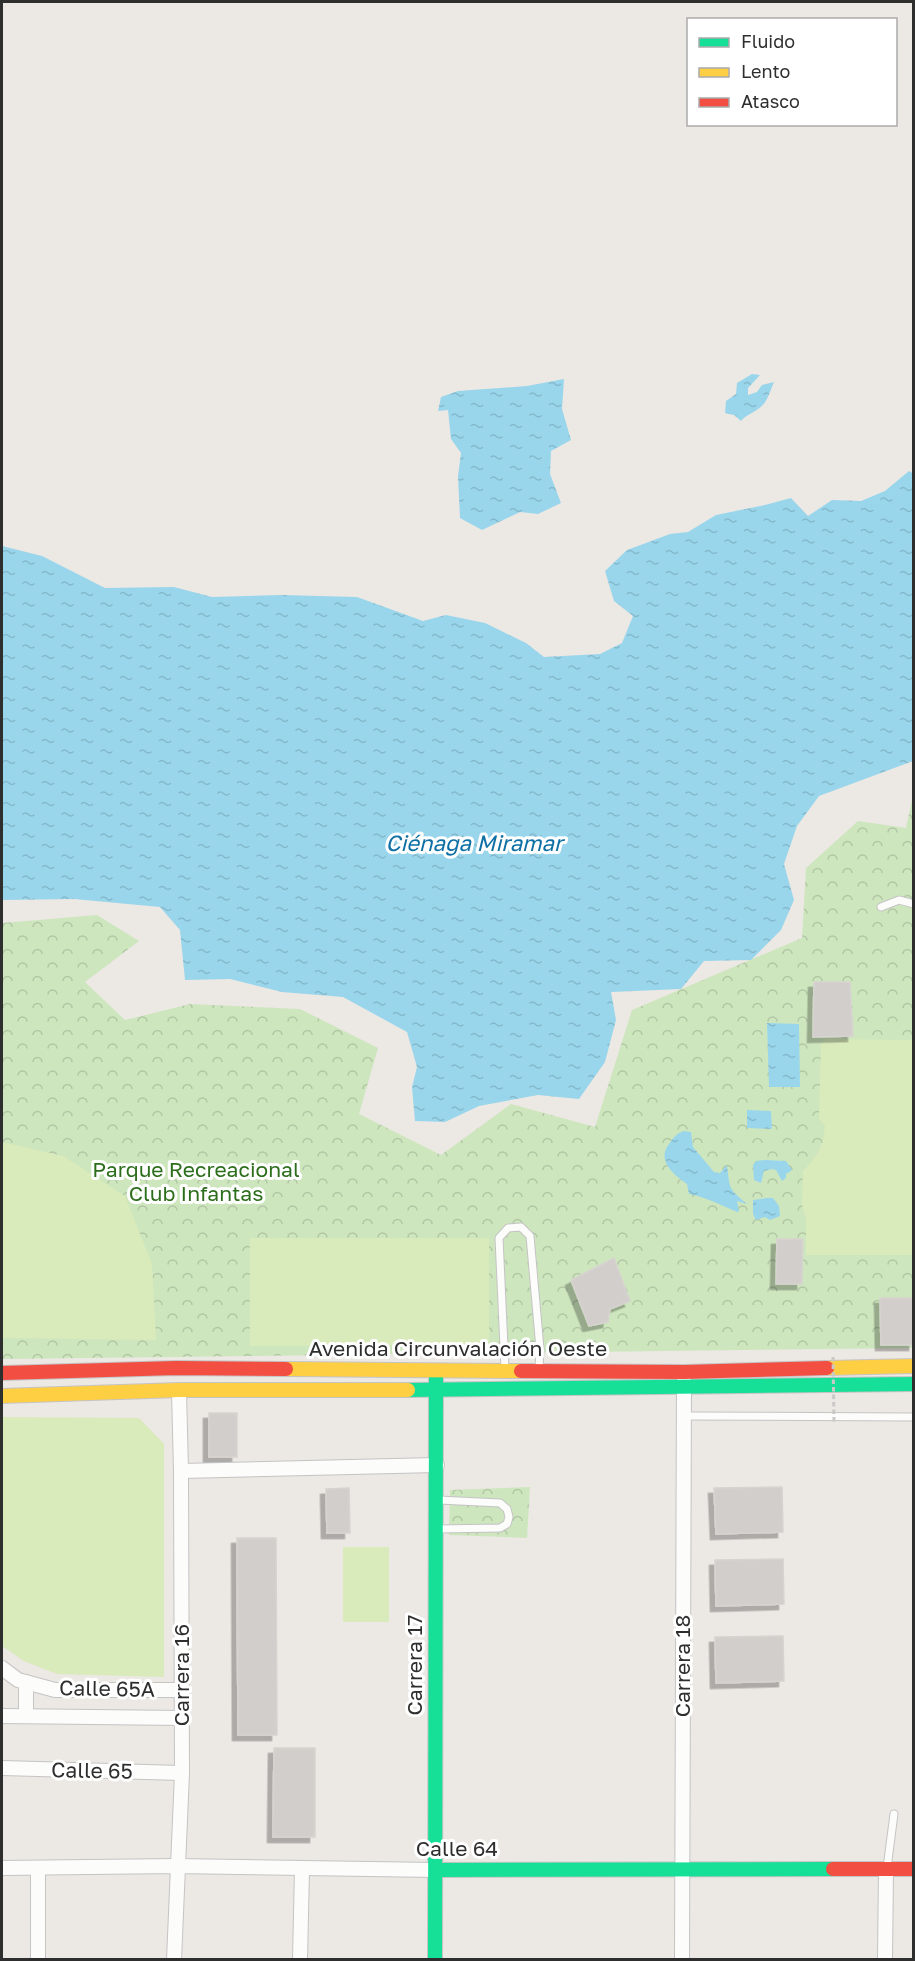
<svg xmlns="http://www.w3.org/2000/svg" width="915" height="1961" font-family="'Golos Text',sans-serif">
<defs>
<pattern id="park-crowns" width="20" height="18" patternUnits="userSpaceOnUse" patternTransform="scale(1.5)"><rect width="20" height="18" fill="#cee6be"/><path d="M2 6a3 3 0 1 1 6 0M12 15a3 3 0 1 1 6 0" fill="none" stroke="#b1c6a4"/></pattern>
<pattern id="water-ripples" width="26" height="14" patternUnits="userSpaceOnUse" patternTransform="scale(1.5)"><rect width="26" height="14" fill="#99d6ec"/><path d="M2 4q2-2 4 0t4 0M15 11q2-2 4 0t4 0" fill="none" stroke="#84b8cb"/></pattern>
<filter id="shadow"><feDropShadow dx="-5.5" dy="5.5" stdDeviation="0" flood-color="#0004"/></filter>
</defs>
<rect width="100%" height="100%" fill="#ece8e4"/>
<g fill="url(#park-crowns)">
<polygon points="913,795 913,1348 2,1359 2,923 97,915 139,941 85,982 125,1020 190,1004 300,1009 378,1048 359,1114 441,1155 511,1104 595,1127 632,1010 802,938 806,868 858,821 906,828"/>
<polygon points="530,1487 527,1538 449,1535 450,1490"/>
</g>
<g fill="#d9eabb">
<path d="M826 1039 913 1040V1255H806V1218L802 1205 803 1171C818 1155 823 1149 825 1126L819 1119 821 1044Z"/>
<polygon points="2,1142 63,1156 125,1196 152,1264 156,1340 2,1338"/>
<polygon points="250,1238 489,1238 489,1345 250,1346"/>
<polygon points="2,1417 139,1418 164,1444 164,1677 57,1674 24,1661 2,1646"/>
<rect x="343" y="1547" width="46" height="75"/>
</g>
<g fill="url(#water-ripples)">
<path d="M752 374 760 375 748 388V395L757 392 762 385 774 382C770 391 767 404 758 409 751 414 746 415 741 421L734 415 725 413 726 401 736 394 737 383Z"/>
<polygon points="564,379 562,409 571,440 551,451 550,474 561,503 538,514 520,512 482,530 460,518 458,476 461,453 451,439 448,410 438,411 441,397 458,391 527,386"/>
<polygon points="909,471 914,474 913,761 819,796 797,826 784,864 794,900 781,930 751,960 704,961 681,989 611,992 616,1020 605,1062 579,1099 538,1095 479,1106 445,1122 415,1121 412,1087 417,1067 407,1032 343,997 282,992 230,979 185,980 180,930 160,907 74,899 2,900 2,546 42,556 105,588 174,587 212,597 281,595 357,597 423,621 446,615 485,623 526,643 544,657 600,654 622,643 633,616 614,601 605,571 627,550 670,534 688,532 716,515 765,505 791,498 808,516 832,500 861,501 885,491"/>
<polygon points="767,1023 799,1024 800,1087 769,1087"/>
<polygon points="747,1110 771,1111 772,1129 747,1128"/>
<path d="M684 1131 691 1132 693 1147 714 1172 720 1173 727 1165C730 1189 728 1188 747 1204L737 1201 739 1211 737 1212C721 1205 705 1197 689 1194L687 1184C674 1175 656 1160 669 1144 673 1138 677 1133 684 1131Z"/>
<polygon points="765,1160 786,1161 792,1170 786,1174 786,1178 782,1181 776,1170 772,1169 764,1171 761,1183 754,1180 753,1165 756,1161"/>
<polygon points="767,1198 773,1198 779,1206 780,1216 770,1220 765,1217 756,1220 753,1214 753,1200"/>
</g>
<g fill="#d1cecb" stroke="#d7d4d0" stroke-width="1.5" filter="url(#shadow)">
<polygon points="814,982 850,982 853,1036 813,1037"/>
<polygon points="777,1239 803,1239 802,1284 776,1284"/>
<polygon points="614,1258 630,1301 610,1309 608,1322 589,1326 571,1280"/>
<polygon points="880,1298 914,1298 914,1345 881,1345"/>
<rect x="209" y="1413" width="28" height="44"/>
<polygon points="782,1487 783,1532 716,1534 714,1488"/>
<polygon points="349,1488 350,1533 327,1533 326,1489"/>
<polygon points="237,1538 276,1538 277,1735 238,1735"/>
<polygon points="783,1559 784,1604 716,1606 715,1560"/>
<polygon points="783,1636 784,1681 716,1683 715,1637"/>
<polygon points="274,1748 315,1748 315,1837 273,1837"/>
</g>
<g fill="none" stroke-linecap="round" stroke-linejoin="round">
<defs>
<g id="lane">
<polyline points="881,907 899,900 914,904"/>
<polyline points="505,1369 499,1238 508,1228 521,1227 530,1236 540,1349 539,1368"/>
<polyline points="684,1416 914,1417"/>
<polyline points="437,1529 500,1528 507,1524 509,1517 507,1509 500,1503 439,1500"/>
<polyline points="887,1868 894,1814"/>
</g>
<g id="street">
<polyline points="181,1471 437,1465"/>
<polyline points="2,1668 18,1680 55,1690 182,1690"/>
<polyline points="2,1716 182,1718"/>
<polyline points="26,1716 26,1682"/>
<polyline points="2,1768 182,1773"/>
<polyline points="2,1868 176,1866 436,1870"/>
<polyline points="38,1869 38,1960"/>
<polyline points="174,1960 182,1773 181,1471 179,1390"/>
<polyline points="300,1960 302,1869"/>
<polyline points="682,1960 684,1380"/>
<polyline points="885,1960 886,1869"/>
</g>
<g id="fast">
<polyline points="408,1390 914,1384"/>
<polyline points="436,1870 833,1869"/>
<polyline points="435,1960 436,1376"/>
</g>
<g id="slow">
<polyline points="827,1368 914,1366"/>
<polyline points="286,1369 521,1371"/>
<polyline points="2,1396 179,1390 408,1390"/>
</g>
<g id="jam">
<polyline points="521,1371 684,1372 827,1368"/>
<polyline points="2,1373 176,1368 286,1369"/>
<polyline points="833,1869 914,1869"/>
</g>
</defs>
<use href="#lane" stroke="#c5c4c5" stroke-width="9"/>
<use href="#street" stroke="#c5c4c5" stroke-width="16"/>
<use href="#fast" stroke="#c5c4c5" stroke-width="16"/>
<use href="#slow" stroke="#c5c4c5" stroke-width="16"/>
<use href="#jam" stroke="#c5c4c5" stroke-width="16"/>
<use href="#lane" stroke="#fcfcfb" stroke-width="7"/>
<use href="#street" stroke="#fcfcfb" stroke-width="14"/>
<use href="#fast" stroke="#16e098" stroke-width="14"/>
<use href="#slow" stroke="#ffcf43" stroke-width="14"/>
<use href="#jam" stroke="#f24e42" stroke-width="14"/>
<polyline stroke="#c9c9c8" stroke-width="3" stroke-dasharray="4.5 3" stroke-linecap="butt" points="833,1357 834,1422"/>
</g>
<g text-anchor="middle" stroke-width="6" stroke-linejoin="round" paint-order="stroke">
<g font-size="21" fill="#2c6e1b" stroke="#fff">
<text x="196" y="1177">Parque Recreacional<tspan x="196" dy="24">Club Infantas</tspan></text>
</g>
<g font-size="21" fill="#2e2e2e" stroke="#fff">
<text x="458" y="1356">Avenida Circunvalación Oeste</text>
<text transform="translate(415 1665) rotate(-90)" y="7">Carrera 17</text>
<text transform="translate(683 1666) rotate(-90)" y="7">Carrera 18</text>
<text transform="translate(182 1675) rotate(-90)" y="7">Carrera 16</text>
<text transform="translate(107 1689) rotate(1)" y="7">Calle 65A</text>
<text transform="translate(92 1771) rotate(1)" y="7">Calle 65</text>
<text x="457" y="1856">Calle 64</text>
</g>
<g font-size="22" font-style="italic" fill="#0d6fa3" stroke="#fff">
<text x="474" y="851">Ciénaga Miramar</text>
</g>
</g>
<rect width="915" height="1961" fill="none" stroke="#2e2e2e" stroke-width="6"/>
<rect x="687" y="18" width="210" height="108" fill="#ffffff" stroke="#ababab" stroke-width="1.5"/>
<rect x="699" y="38" width="30" height="9" fill="#16e098" stroke="#ababab" stroke-width="1.5"/>
<text x="741" y="48" font-size="18" fill="#2e2e2e">Fluido</text>
<rect x="699" y="68" width="30" height="9" fill="#ffcf43" stroke="#ababab" stroke-width="1.5"/>
<text x="741" y="78" font-size="18" fill="#2e2e2e">Lento</text>
<rect x="699" y="98" width="30" height="9" fill="#f24e42" stroke="#ababab" stroke-width="1.5"/>
<text x="741" y="108" font-size="18" fill="#2e2e2e">Atasco</text>
</svg>
